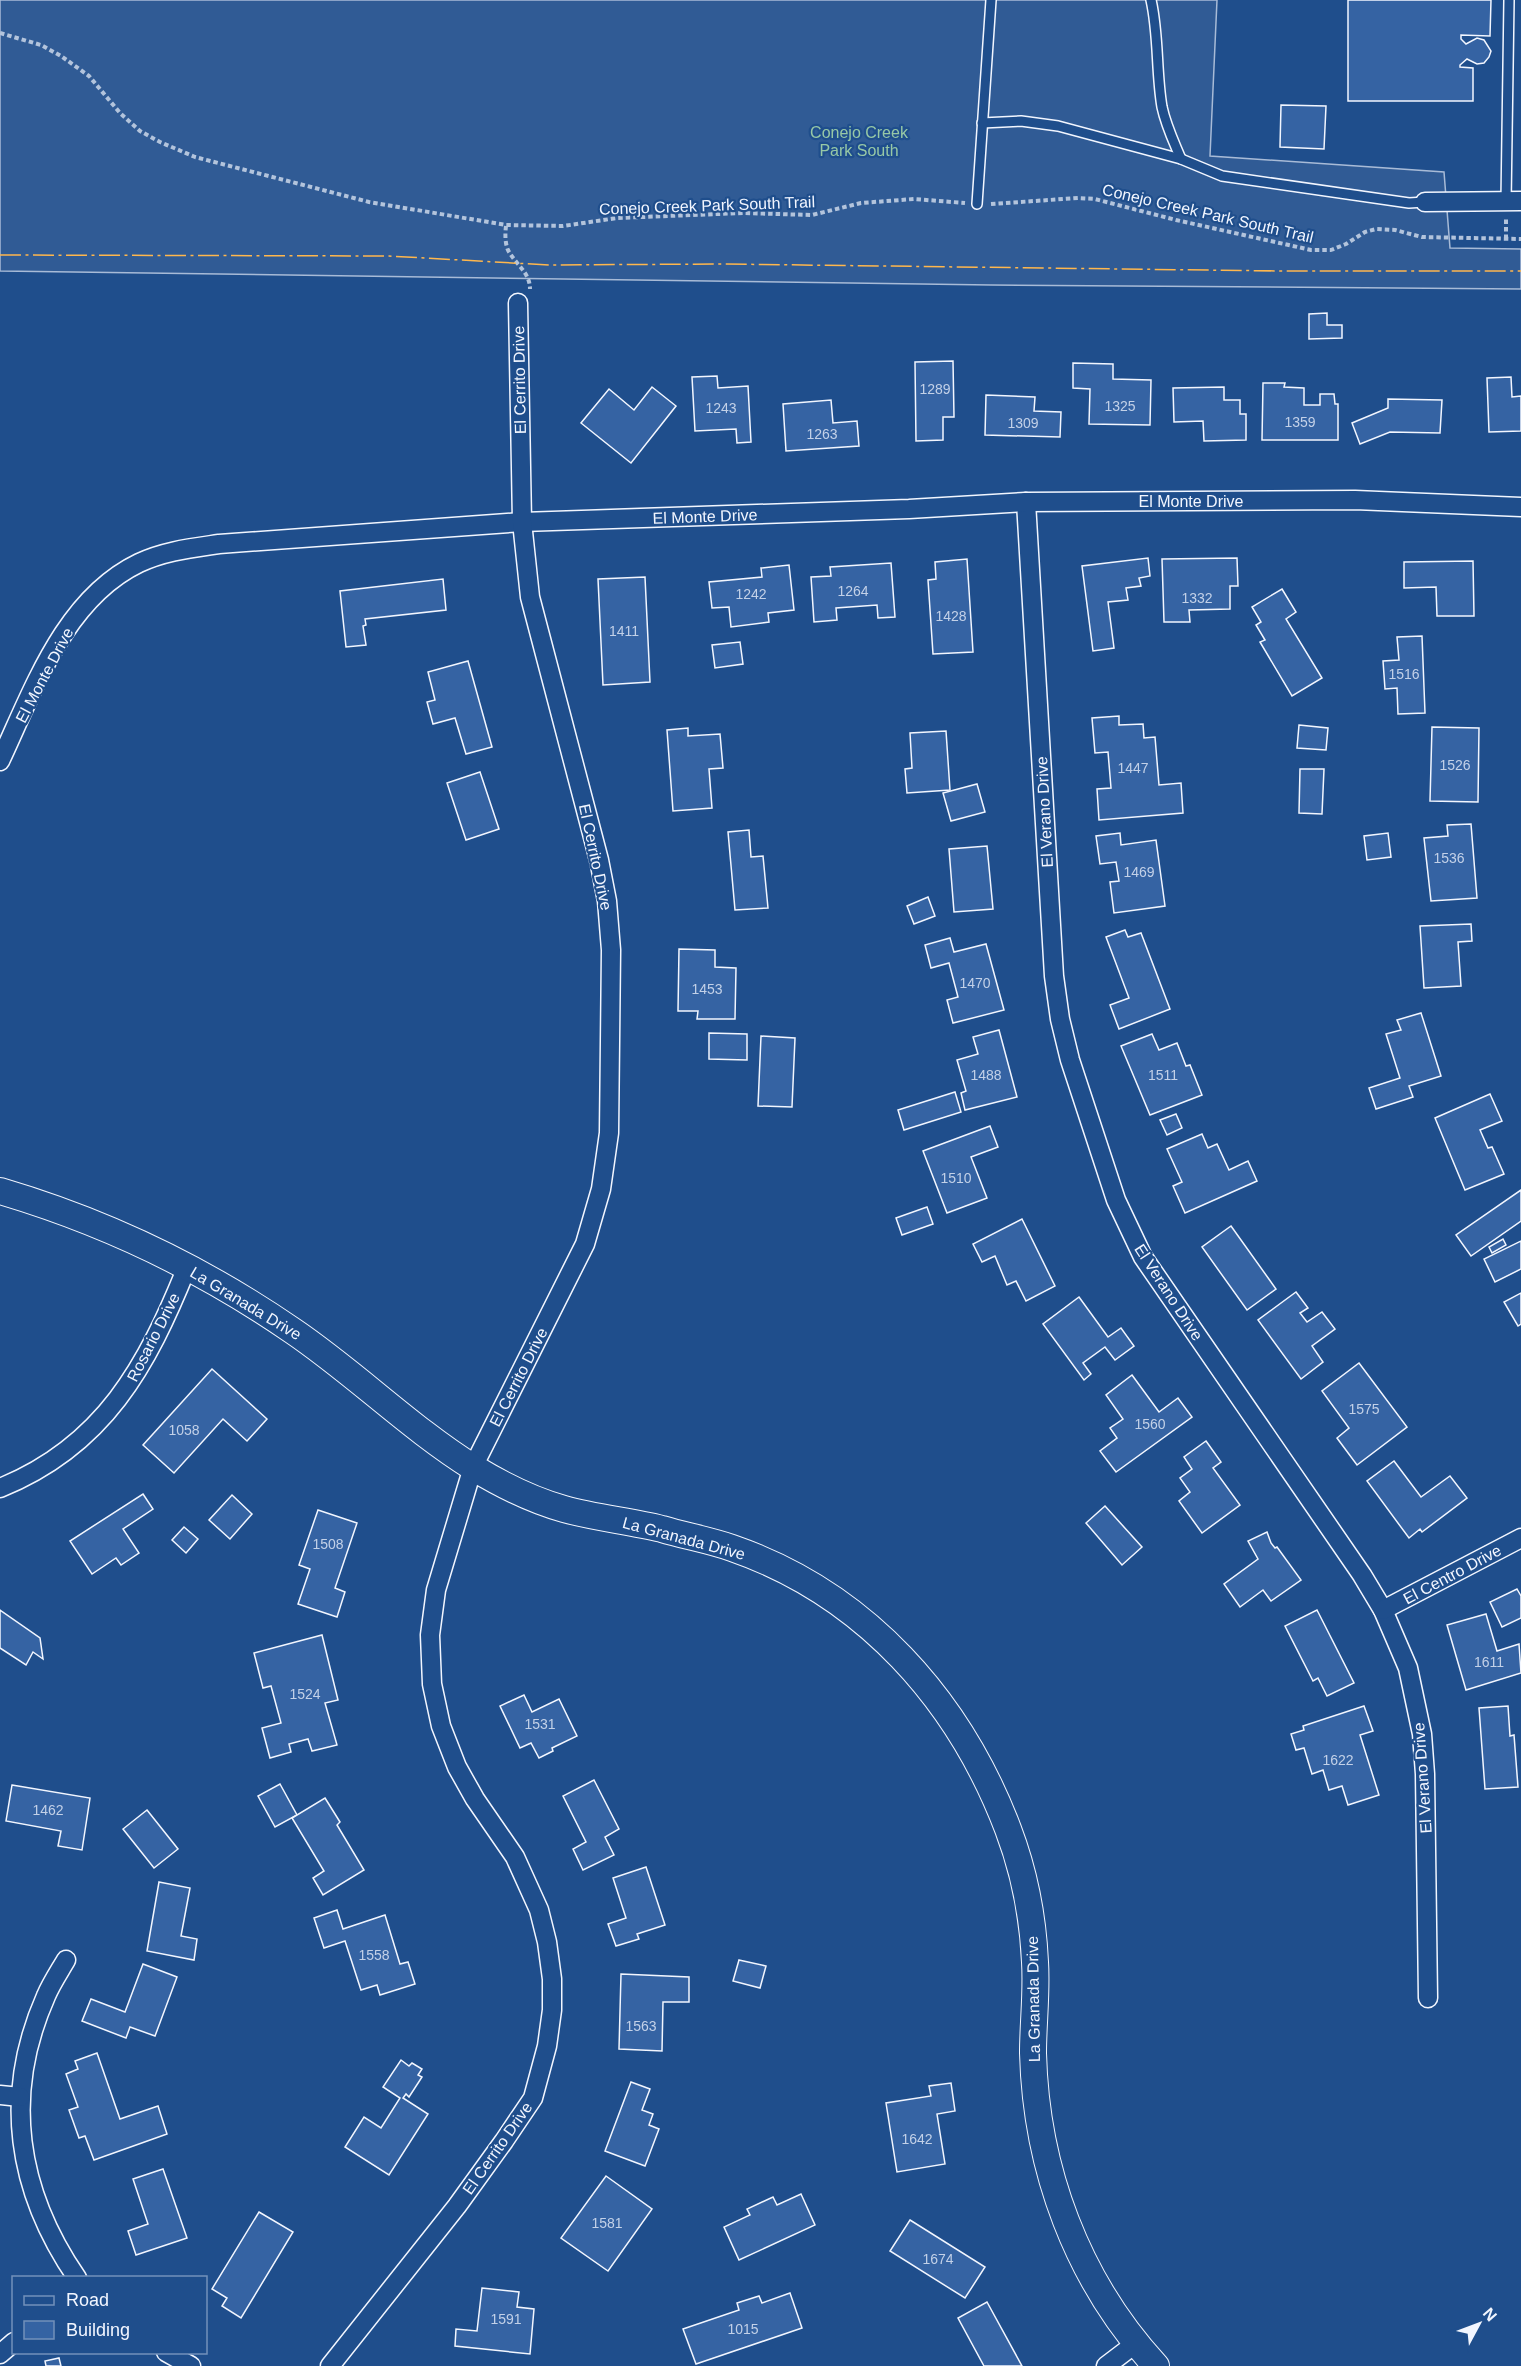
<svg xmlns="http://www.w3.org/2000/svg" width="1521" height="2366" font-family="Helvetica,sans-serif">
<rect width="100%" height="100%" fill="#1f4e8c"/>
<polygon fill="#305b95" stroke="#a8bbd7" stroke-width="1.5" points="0,0 1217,0 1210,156 1444,172 1450,248 1521,249 1521,289 991,285 0,271"/>
<g fill="#3563a3" stroke="#f2f6ff" stroke-width="1.5">
<polygon points="1348,0 1491,0 1490,36 1461,35 1461,39 1466,44 1477,38 1484,40 1491,51 1489,57 1484,63 1477,64 1467,59 1460,65 1460,67 1473,68 1473,101 1348,101"/>
<polygon points="1281,105 1326,106 1324,149 1280,147"/>
<polygon points="1327,313 1327,325 1342,325 1342,338 1309,339 1309,314"/>
<polygon points="953,361 954,417 943,417 943,440 916,441 915,362"/>
<polygon points="1073,363 1113,364 1113,379 1151,380 1150,425 1089,424 1090,389 1073,388"/>
<polygon points="717,376 718,388 748,386 751,442 737,443 736,429 695,431 692,377"/>
<polygon points="1511,377 1512,397 1521,396 1521,431 1489,432 1487,378"/>
<polygon points="1263,383 1285,383 1284,387 1304,388 1304,405 1320,405 1320,394 1334,394 1335,404 1338,404 1338,440 1262,440"/>
<polygon points="652,387 676,406 631,463 581,423 609,389 634,410"/>
<polygon points="1224,387 1224,400 1240,400 1240,414 1246,414 1246,440 1204,441 1203,421 1174,422 1173,388"/>
<polygon points="986,395 1035,397 1034,411 1061,412 1060,437 985,435"/>
<polygon points="1388,399 1442,400 1440,433 1390,432 1360,444 1352,423 1388,408"/>
<polygon points="831,400 833,423 857,421 859,446 786,451 783,404"/>
<polygon points="1148,558 1150,576 1139,578 1141,586 1126,588 1128,600 1108,602 1114,648 1093,651 1082,566"/>
<polygon points="1237,558 1238,586 1230,586 1230,609 1189,610 1190,622 1164,622 1162,559"/>
<polygon points="967,559 973,652 933,654 928,580 936,579 935,562"/>
<polygon points="1473,561 1474,616 1437,616 1436,587 1404,588 1404,562"/>
<polygon points="891,563 895,617 878,618 877,605 836,608 837,620 814,622 811,577 831,576 830,567"/>
<polygon points="789,565 794,610 768,613 769,622 731,627 729,607 712,608 709,582 762,577 761,568"/>
<polygon points="645,577 650,682 603,685 598,579"/>
<polygon points="443,579 446,610 365,619 366,625 363,626 366,645 346,647 340,591"/>
<polygon points="1282,589 1296,612 1286,619 1322,678 1292,696 1260,642 1265,640 1256,625 1261,622 1252,607"/>
<polygon points="1422,636 1425,713 1398,714 1397,688 1385,689 1383,661 1399,660 1397,637"/>
<polygon points="740,642 743,664 715,668 712,645"/>
<polygon points="468,661 492,747 466,754 455,718 433,724 427,702 435,700 428,672"/>
<polygon points="1119,716 1119,725 1143,724 1144,738 1155,737 1159,785 1181,783 1183,813 1099,820 1097,789 1111,788 1108,752 1095,753 1092,718"/>
<polygon points="1299,725 1328,728 1326,750 1297,748"/>
<polygon points="1432,727 1479,728 1478,802 1430,801"/>
<polygon points="688,728 688,736 720,734 723,768 709,769 712,808 673,811 667,730"/>
<polygon points="946,731 950,790 907,793 905,769 912,768 910,733"/>
<polygon points="1300,769 1324,769 1322,814 1299,813"/>
<polygon points="480,772 499,829 466,840 447,783"/>
<polygon points="977,784 985,812 951,821 943,793"/>
<polygon points="1471,824 1477,898 1431,901 1424,838 1448,836 1447,825"/>
<polygon points="749,830 751,857 763,856 768,908 735,910 728,832"/>
<polygon points="1120,833 1121,845 1156,840 1165,906 1114,913 1110,882 1119,881 1116,862 1100,864 1096,836"/>
<polygon points="1388,833 1391,857 1367,860 1364,836"/>
<polygon points="987,846 993,909 954,912 949,849"/>
<polygon points="928,897 935,916 914,924 907,906"/>
<polygon points="1471,924 1472,941 1458,942 1461,986 1424,988 1420,926"/>
<polygon points="1125,930 1128,937 1141,933 1170,1009 1119,1029 1110,1005 1129,998 1106,937"/>
<polygon points="950,938 954,952 986,944 1004,1010 953,1023 947,1000 958,997 949,963 931,968 925,945"/>
<polygon points="679,949 715,950 715,967 736,968 735,1019 697,1019 698,1011 678,1011"/>
<polygon points="1421,1013 1441,1076 1409,1086 1413,1097 1376,1109 1369,1088 1400,1078 1386,1034 1401,1030 1397,1020"/>
<polygon points="999,1030 1017,1097 965,1110 961,1093 966,1091 957,1060 978,1054 973,1037"/>
<polygon points="709,1033 747,1034 747,1060 709,1059"/>
<polygon points="1152,1034 1159,1050 1177,1043 1186,1066 1190,1065 1202,1095 1150,1115 1121,1046"/>
<polygon points="761,1036 795,1038 792,1107 758,1106"/>
<polygon points="955,1092 961,1112 904,1130 898,1110"/>
<polygon points="1490,1094 1502,1121 1480,1130 1488,1148 1492,1147 1504,1174 1465,1190 1435,1118"/>
<polygon points="1176,1114 1182,1128 1167,1135 1160,1120"/>
<polygon points="990,1126 998,1147 971,1157 987,1198 947,1213 923,1151"/>
<polygon points="1202,1134 1208,1148 1217,1144 1229,1170 1248,1161 1257,1181 1185,1213 1173,1186 1182,1182 1167,1149"/>
<polygon points="1521,1190 1521,1221 1471,1256 1456,1235"/>
<polygon points="927,1207 933,1224 902,1235 896,1218"/>
<polygon points="1022,1219 1055,1286 1026,1301 1016,1281 1007,1285 995,1256 982,1262 973,1244"/>
<polygon points="1231,1226 1276,1289 1247,1310 1202,1247"/>
<polygon points="1503,1239 1506,1245 1492,1253 1489,1247"/>
<polygon points="1521,1241 1521,1269 1495,1282 1484,1259"/>
<polygon points="1296,1292 1308,1308 1300,1313 1307,1322 1322,1312 1335,1329 1312,1346 1323,1362 1301,1379 1258,1320"/>
<polygon points="1521,1293 1521,1324 1518,1326 1504,1302"/>
<polygon points="1079,1297 1108,1337 1121,1328 1134,1346 1115,1360 1105,1347 1083,1363 1091,1374 1084,1380 1043,1324"/>
<polygon points="1359,1363 1407,1427 1357,1465 1337,1438 1349,1428 1322,1391"/>
<polygon points="212,1369 267,1419 247,1441 223,1419 174,1473 143,1445"/>
<polygon points="1132,1375 1159,1412 1178,1398 1192,1417 1116,1472 1100,1451 1117,1438 1110,1428 1123,1419 1106,1395"/>
<polygon points="1206,1441 1221,1462 1213,1468 1240,1505 1202,1533 1179,1501 1190,1492 1180,1478 1192,1469 1184,1457"/>
<polygon points="1394,1461 1421,1497 1450,1476 1467,1498 1422,1532 1420,1529 1409,1538 1367,1481"/>
<polygon points="143,1494 153,1509 123,1529 139,1553 121,1565 116,1558 92,1574 70,1541"/>
<polygon points="232,1495 252,1514 230,1539 209,1520"/>
<polygon points="1105,1506 1142,1547 1122,1565 1086,1523"/>
<polygon points="318,1510 357,1523 335,1588 345,1592 337,1617 298,1604 310,1569 299,1565"/>
<polygon points="184,1527 198,1539 186,1553 172,1540"/>
<polygon points="1267,1532 1271,1543 1275,1548 1277,1547 1301,1580 1271,1601 1263,1590 1240,1607 1224,1584 1258,1559 1248,1541"/>
<polygon points="1517,1589 1521,1596 1521,1618 1502,1627 1490,1602"/>
<polygon points="0,1610 40,1638 43,1659 33,1652 26,1665 0,1648"/>
<polygon points="1317,1610 1354,1683 1327,1696 1318,1678 1313,1681 1285,1626"/>
<polygon points="1486,1614 1497,1651 1519,1644 1521,1673 1466,1690 1447,1625"/>
<polygon points="322,1635 338,1700 325,1703 337,1745 312,1751 308,1739 289,1744 291,1752 270,1758 262,1728 281,1723 271,1686 263,1688 254,1653"/>
<polygon points="524,1695 532,1712 559,1699 577,1736 552,1748 553,1751 539,1758 531,1743 520,1748 500,1706"/>
<polygon points="1364,1706 1373,1731 1360,1735 1379,1795 1348,1805 1342,1786 1329,1790 1323,1770 1312,1774 1304,1748 1296,1750 1291,1734 1304,1730 1303,1726"/>
<polygon points="1508,1706 1510,1736 1514,1735 1518,1787 1485,1789 1479,1708"/>
<polygon points="594,1780 619,1829 605,1837 614,1855 583,1870 573,1849 586,1842 563,1796"/>
<polygon points="280,1784 297,1815 275,1827 258,1796"/>
<polygon points="12,1785 90,1798 82,1850 58,1846 61,1831 6,1821"/>
<polygon points="325,1798 340,1822 337,1825 364,1870 323,1895 313,1878 324,1871 292,1818"/>
<polygon points="147,1810 178,1849 154,1868 123,1829"/>
<polygon points="646,1867 665,1925 637,1934 639,1939 616,1946 608,1924 626,1918 613,1878"/>
<polygon points="159,1882 190,1888 181,1936 197,1939 194,1960 147,1951"/>
<polygon points="337,1910 343,1929 385,1915 400,1964 408,1962 415,1984 380,1995 377,1985 361,1990 345,1941 324,1948 314,1918"/>
<polygon points="739,1960 766,1966 760,1988 733,1981"/>
<polygon points="143,1964 177,1977 155,2036 130,2027 126,2038 82,2021 91,1999 125,2012"/>
<polygon points="621,1974 689,1977 689,2002 663,2002 662,2051 619,2049"/>
<polygon points="97,2053 120,2119 158,2106 167,2134 94,2160 85,2136 79,2138 69,2110 78,2107 66,2074 78,2069 75,2061"/>
<polygon points="401,2060 409,2066 412,2063 422,2069 418,2075 422,2077 409,2097 406,2094 403,2098 428,2114 389,2175 345,2147 364,2117 381,2128 400,2098 383,2087"/>
<polygon points="631,2082 650,2089 642,2110 653,2114 649,2125 659,2129 645,2166 605,2151"/>
<polygon points="951,2083 955,2111 937,2114 945,2164 897,2172 886,2103 931,2096 929,2086"/>
<polygon points="163,2169 187,2238 136,2255 128,2231 148,2224 133,2179"/>
<polygon points="606,2176 652,2209 608,2271 561,2238"/>
<polygon points="801,2194 815,2225 739,2260 724,2227 750,2215 747,2209 773,2197 777,2205"/>
<polygon points="259,2212 293,2232 241,2318 222,2306 227,2298 212,2289"/>
<polygon points="910,2220 985,2267 965,2298 890,2251"/>
<polygon points="482,2288 519,2292 517,2307 534,2309 530,2354 455,2346 456,2329 477,2331"/>
<polygon points="790,2293 802,2328 696,2364 683,2329 739,2310 737,2303 759,2296 762,2303"/>
<polygon points="987,2302 1022,2366 984,2366 958,2318"/>
<polygon points="59,2358 61,2366 46,2366 45,2361"/>
</g>
<g fill="none" stroke-linecap="round" stroke-linejoin="round">
<defs>
<g id="lane">
<path d="M1151 0C1159 35 1156 72 1162 107 1166 126 1174 142 1181 159"/>
<polyline points="982,123 1021,121 1058,126 1181,159 1222,176 1409,203 1425,202"/>
<polyline points="1506,202 1509,0"/>
<polyline points="977,204 991,0"/>
</g>
<g id="street">
<polyline points="1425,202 1521,201"/>
<polyline points="1026,502 1054,976 1060,1019 1070,1060 1116,1200 1143,1257 1362,1575 1383,1610 1408,1668 1422,1734 1425,1774 1428,1998"/>
<path d="M0 761C33 691 64 599 139 563 164 551 192 548 219 544L522 522 909 509 1026 502 1355 500 1521 507"/>
<path d="M0 1488C104 1446 147 1366 187 1267"/>
<polyline points="1383,1610 1521,1538"/>
<path d="M66 1960C59 1972 51 1984 46 1996 2 2095 17 2191 77 2278"/>
<polyline points="0,2095 20,2097"/>
<polyline points="166,2352 191,2366"/>
<polyline points="0,2354 14,2342"/>
<polyline points="330,2366 457,2206 504,2141 533,2098 547,2046 552,2010 552,1979 547,1942 539,1910 515,1857 475,1799 457,1767 441,1726 432,1684 430,1635 436,1590 473,1467 585,1244 601,1189 609,1133 611,950 607,901 599,860 530,597 522,522 518,303"/>
<polyline points="1106,2366 1135,2344"/>
</g>
<path id="secondary" d="M0 1191C105 1222 203 1269 293 1331 355 1373 411 1429 474 1468 502 1485 532 1500 564 1509 596 1518 630 1521 662 1529 685 1536 709 1540 732 1548 865 1594 959 1700 1008 1829 1024 1871 1033 1918 1035 1962 1037 1992 1033 2023 1033 2053 1036 2169 1077 2280 1156 2366"/>
</defs>
<use href="#lane" stroke="#f2f6ff" stroke-width="12"/>
<use href="#street" stroke="#f2f6ff" stroke-width="21"/>
<use href="#secondary" stroke="#f2f6ff" stroke-width="28"/>
<g stroke="#b3c4dc" stroke-width="4" stroke-dasharray="4.5 3" stroke-linecap="butt">
<polyline points="0,33 41,45 61,56 89,76 120,113 140,131 160,142 195,157 369,202 506,225 563,226 617,218 743,213 812,215 861,203 914,199 965,203"/>
<polyline points="991,204 1078,198 1095,199 1176,220 1311,250 1331,250 1346,244 1365,232 1376,229 1395,230 1422,237 1521,239"/>
<path d="M506 226C505 234 505 243 508 250 515 264 530 272 530 289"/>
<polyline points="1506,239 1506,218"/>
</g>
<use href="#lane" stroke="#1f4e8c" stroke-width="9"/>
<use href="#street" stroke="#1f4e8c" stroke-width="18"/>
<use href="#secondary" stroke="#1f4e8c" stroke-width="26"/>
<polyline stroke="#ffb74d" stroke-width="1.5" stroke-dasharray="21 4.5 3 4.5" stroke-linecap="butt" points="0,255 389,256 549,265 722,264 1282,271 1521,271"/>
</g>
<g text-anchor="middle" stroke-width="4.5" stroke-linejoin="round" paint-order="stroke">
<g font-size="14" fill="#c3d1e8">
<text x="935" y="394">1289</text>
<text x="1120" y="411">1325</text>
<text x="721" y="413">1243</text>
<text x="1300" y="427">1359</text>
<text x="1023" y="428">1309</text>
<text x="822" y="439">1263</text>
<text x="853" y="596">1264</text>
<text x="751" y="599">1242</text>
<text x="1197" y="603">1332</text>
<text x="951" y="621">1428</text>
<text x="624" y="636">1411</text>
<text x="1404" y="679">1516</text>
<text x="1455" y="770">1526</text>
<text x="1133" y="773">1447</text>
<text x="1449" y="863">1536</text>
<text x="1139" y="877">1469</text>
<text x="975" y="988">1470</text>
<text x="707" y="994">1453</text>
<text x="986" y="1080">1488</text>
<text x="1163" y="1080">1511</text>
<text x="956" y="1183">1510</text>
<text x="1364" y="1414">1575</text>
<text x="1150" y="1429">1560</text>
<text x="184" y="1435">1058</text>
<text x="328" y="1549">1508</text>
<text x="1489" y="1667">1611</text>
<text x="305" y="1699">1524</text>
<text x="540" y="1729">1531</text>
<text x="1338" y="1765">1622</text>
<text x="48" y="1815">1462</text>
<text x="374" y="1960">1558</text>
<text x="641" y="2031">1563</text>
<text x="917" y="2144">1642</text>
<text x="607" y="2228">1581</text>
<text x="938" y="2264">1674</text>
<text x="506" y="2324">1591</text>
<text x="743" y="2334">1015</text>
</g>
<g font-size="16" fill="#97c8a6" stroke="#1f4e8c">
<text x="859" y="138">Conejo Creek<tspan x="859" dy="18">Park South</tspan></text>
</g>
<g font-size="16" fill="#f2f6ff" stroke="#1f4e8c">
<text transform="translate(707 205) rotate(-2)" y="6">Conejo Creek Park South Trail</text>
<text transform="translate(1208 213) rotate(13)" y="6">Conejo Creek Park South Trail</text>
<text transform="translate(519 380) rotate(-91)" y="6">El Cerrito Drive</text>
<text x="1191" y="507">El Monte Drive</text>
<text transform="translate(705 516) rotate(-2)" y="6">El Monte Drive</text>
<text transform="translate(44 675) rotate(-62)" y="6">El Monte Drive</text>
<text transform="translate(1044 812) rotate(-93)" y="6">El Verano Drive</text>
<text transform="translate(596 857) rotate(78)" y="6">El Cerrito Drive</text>
<text transform="translate(1169 1292) rotate(57)" y="6">El Verano Drive</text>
<text transform="translate(246 1303) rotate(31)" y="6">La Granada Drive</text>
<text transform="translate(153 1337) rotate(-63)" y="6">Rosario Drive</text>
<text transform="translate(518 1377) rotate(-63)" y="6">El Cerrito Drive</text>
<text transform="translate(684 1538) rotate(15)" y="6">La Granada Drive</text>
<text transform="translate(1452 1574) rotate(-28)" y="6">El Centro Drive</text>
<text transform="translate(1422 1778) rotate(-94)" y="6">El Verano Drive</text>
<text transform="translate(1033 1999) rotate(-91)" y="6">La Granada Drive</text>
<text transform="translate(497 2148) rotate(-55)" y="6">El Cerrito Drive</text>
</g>
</g>
<rect x="12" y="2276" width="195" height="78" fill="#1f4e8c" stroke="#7391ba" stroke-width="1.5"/>
<rect x="24" y="2296" width="30" height="9" fill="#1f4e8c" stroke="#7391ba" stroke-width="1.5"/>
<text x="66" y="2306" font-size="18" fill="#f2f6ff">Road</text>
<rect x="24" y="2321" width="30" height="18" fill="#3563a3" stroke="#7391ba" stroke-width="1.5"/>
<text x="66" y="2336" font-size="18" fill="#f2f6ff">Building</text>
<g transform="translate(1479 2324) rotate(49)" stroke="#1f4e8c" stroke-width="4.5" paint-order="stroke">
<path d="M0-4.5L10 22L0 15L-10 22Z" fill="#f2f6ff"/>
<text y="-9" font-size="16" font-weight="bold" text-anchor="middle" fill="#f2f6ff">N</text>
</g>
</svg>
